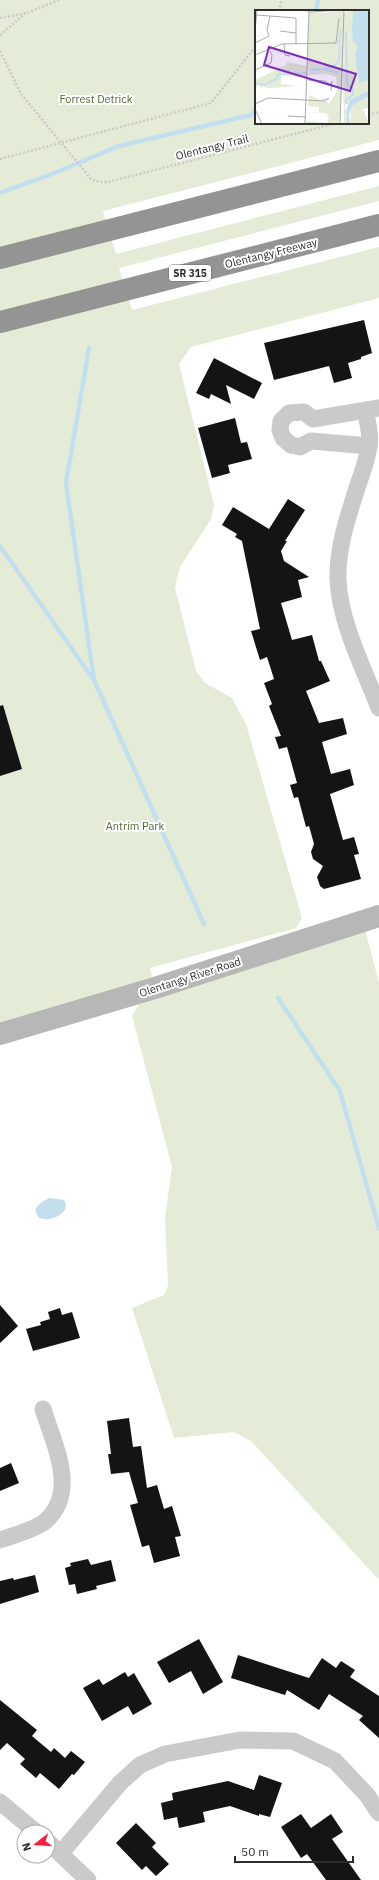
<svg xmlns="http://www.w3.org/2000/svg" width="379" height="1880" font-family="'IBM Plex Sans',sans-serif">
<rect width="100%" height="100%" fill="#fff"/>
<g fill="#e4ecd8" fill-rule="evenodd">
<path d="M0 0H379V140L103 211 116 254 379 186V201L119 268 132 310 379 247V298L191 347 179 364 214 505 211 519 180 567 175 588 196 671 205 683 232 698 246 724 302 918 296 928 150 968 155 988 0 1033ZM256 11H368V123H256Z"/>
<polygon points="365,929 379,983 379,1580 251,1441 234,1432 174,1438 132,1308 164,1295 168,1285 165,1217 172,1167 132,1016 139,1004"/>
</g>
<path fill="#c3dfee" d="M50 1198 64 1200 66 1204 65 1210C58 1218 50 1221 39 1218L35 1211C38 1203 43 1201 50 1198Z"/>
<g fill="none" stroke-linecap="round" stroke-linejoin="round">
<g stroke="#c3dfee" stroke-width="4.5">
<polyline points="316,11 318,0"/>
<polyline points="0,193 52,174 119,146 251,115 256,109"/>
<polyline points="89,348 66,483 94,680 204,924"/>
<polyline points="0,546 93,679"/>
<polyline points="278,998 340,1091 379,1229"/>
</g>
</g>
<g fill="#141414">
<polygon points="364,320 372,353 361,357 361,359 348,363 352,378 334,383 329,366 274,380 264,343"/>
<polygon points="214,358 262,383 254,399 226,385 231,404 211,394 209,399 196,393"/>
<polygon points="235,418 241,443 247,442 252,459 228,465 230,473 212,478 198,428"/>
<polygon points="288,499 305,510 285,541 287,541 281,551 284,561 309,577 298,580 302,597 281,603 292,640 312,635 319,661 321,661 330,681 306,691 319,723 343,718 347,734 322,742 331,774 350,769 354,785 330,794 343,840 354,837 359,854 354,855 361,879 324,889 320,886 317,877 323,866 313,859 311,852 314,844 309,826 306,827 298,797 294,798 290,785 297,783 287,747 279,749 275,737 281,736 269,706 272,704 264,683 274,679 267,657 260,660 251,631 260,629 242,541 235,537 237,534 222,525 233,507 269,529"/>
<polygon points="3,705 22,769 0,776 0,706"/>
<polygon points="0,1305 18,1326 0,1343"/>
<polygon points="60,1308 62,1315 72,1312 80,1338 33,1351 26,1329 41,1325 40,1322 50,1319 48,1312"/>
<polygon points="129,1418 133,1447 141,1446 147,1488 157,1485 164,1509 172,1506 181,1536 175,1537 180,1556 154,1563 149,1545 142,1547 130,1505 138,1503 129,1472 111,1474 108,1454 111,1454 107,1421"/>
<polygon points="11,1463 19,1483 0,1491 0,1468"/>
<polygon points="88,1559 91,1565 111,1560 116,1581 96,1586 97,1589 77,1594 75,1584 69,1585 65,1568 71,1566 70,1563"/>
<polygon points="35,1575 39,1592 0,1604 0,1581 13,1578 14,1580"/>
<polygon points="199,1639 223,1682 203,1694 191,1671 169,1683 157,1662"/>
<polygon points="238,1655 309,1678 322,1658 336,1668 341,1661 355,1670 350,1677 379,1696 379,1738 359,1720 363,1716 329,1694 319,1710 287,1690 285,1695 231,1678"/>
<polygon points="125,1672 128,1677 134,1673 152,1704 133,1715 128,1706 102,1721 83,1688 99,1679 103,1685"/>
<polygon points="0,1700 37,1730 32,1736 51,1752 54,1748 65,1758 71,1751 85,1762 74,1775 72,1774 59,1789 40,1773 36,1778 20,1764 25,1759 7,1743 0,1750"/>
<polygon points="259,1775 282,1783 270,1817 259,1814 259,1816 230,1806 203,1812 205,1822 179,1828 177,1817 164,1820 161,1803 173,1800 172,1793 228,1781 254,1790"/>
<polygon points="301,1814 311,1828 331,1814 343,1832 332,1839 361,1880 326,1880 307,1854 301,1858 281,1827"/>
<polygon points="136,1823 156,1843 152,1847 169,1864 156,1876 146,1866 142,1870 116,1843"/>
</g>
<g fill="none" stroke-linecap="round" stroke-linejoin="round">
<g stroke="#cacaca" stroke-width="2.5" stroke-dasharray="2 2" stroke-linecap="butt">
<polyline points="278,11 282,0"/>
<polyline points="0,18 27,13 59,0"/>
<polyline points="0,35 26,13"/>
<polyline points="0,51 21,94 91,179 99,182 108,182 337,123"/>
<polyline points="368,115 379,112"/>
<polyline points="0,159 211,103 256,46"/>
</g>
<g stroke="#cacaca" stroke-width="17">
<path d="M365 411C368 422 371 436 369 447 367 460 362 473 358 485 348 516 337 548 338 580 340 623 364 669 379 708"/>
<polyline points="369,446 311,441 300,447 291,445 283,438 280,430 281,421 289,413 304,412 313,419 379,408"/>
<path d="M0 1540C14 1535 31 1531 43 1523 80 1494 54 1445 43 1409"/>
<polyline points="0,1802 36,1832"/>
<polyline points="48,1842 88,1880"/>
<polyline points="61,1853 120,1783 140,1765 165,1754 240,1740 293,1741 335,1761 367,1795 379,1813"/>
</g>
<polyline stroke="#b7b7b7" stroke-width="22" points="0,1034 155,988 379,916"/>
<g stroke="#949494" stroke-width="22">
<polyline points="0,258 379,161"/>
<polyline points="0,322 379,225"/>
</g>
</g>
<g text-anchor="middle" stroke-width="4" stroke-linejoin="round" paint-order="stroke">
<rect fill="#fff" stroke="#6c6c6c" stroke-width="1" x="169" y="265" width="42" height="16" rx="3"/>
<g font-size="10" font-weight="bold" fill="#2d2d2d">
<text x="190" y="277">SR 315</text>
</g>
<g font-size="11" fill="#526b37" stroke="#fff">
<text x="96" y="103">Forrest Detrick</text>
<text x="135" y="830">Antrim Park</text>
</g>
<g font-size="11" fill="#2d2d2d" stroke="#fff">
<text transform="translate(212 147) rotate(-14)" y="4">Olentangy Trail</text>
<text transform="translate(271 253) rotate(-14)" y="4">Olentangy Freeway</text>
<text transform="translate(190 977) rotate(-18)" y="4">Olentangy River Road</text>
</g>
</g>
<g transform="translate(255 10)">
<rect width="114" height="114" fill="#fff"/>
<path d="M76 0H88L91 4 92 0H114V80L90 95 92 114H89L88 66 84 114H51L52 111 72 113 74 107 71 103 54 102H64V97L53 96 54 85 66 90 69 88 74 94 82 81 81 67 71 64 54 65 53 57V68L26 65V74L42 76 14 78 7 76 5 80V74L0 77V70L31 55 32 52 52 56 54 2 72 3ZM114 86V98L108 99 114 114H95L96 98 102 91Z" fill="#e4ecd8"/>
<path d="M98 0H114V70L104 73 100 44 103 37 98 31 97 21ZM114 80V86L97 96 94 105 95 114H92L91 100 95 90Z" fill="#c3dfee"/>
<path fill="none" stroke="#c3dfee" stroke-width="2" d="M91 21 92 74 98 79V85L91 90 92 94M83 35 86 20M68 59 80 55 84 50 85 35M55 60 68 59 84 63M0 73 10 75 21 69 24 64 51 63"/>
<path fill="none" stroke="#ababab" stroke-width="1" d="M40 0 54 1M54 2 72 1M2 5 41 8V34M25 21 41 23M0 22 2 0M0 33 14 26 12 20 15 6M29 34 30 45 35 46M0 45 27 34 81 33 84 8M0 60 16 53 17 45 15 41M53 70 69 71 77 75M75 75 77 71 76 81M0 94 13 88 69 91 74 88 71 90M0 99 7 114M33 106 51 107M50 114 54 0M85 114 89 0"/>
<path fill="#7b2cbf" fill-opacity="0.15" stroke="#7b2cbf" stroke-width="2" d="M14 37 101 64 95 81 9 55Z"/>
<rect width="114" height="114" fill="none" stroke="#2d2d2d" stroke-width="2"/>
</g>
<g transform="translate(36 1844) rotate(253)"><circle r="19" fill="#ffffff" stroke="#ababab"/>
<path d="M0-3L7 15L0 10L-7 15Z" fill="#f31f3b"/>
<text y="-6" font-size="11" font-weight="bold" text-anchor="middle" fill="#2d2d2d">N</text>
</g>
<path d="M235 1856v6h118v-6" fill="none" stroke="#2d2d2d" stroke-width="2"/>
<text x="241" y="1856" font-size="12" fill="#2d2d2d" stroke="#ffffff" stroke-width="3" paint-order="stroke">50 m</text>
</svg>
